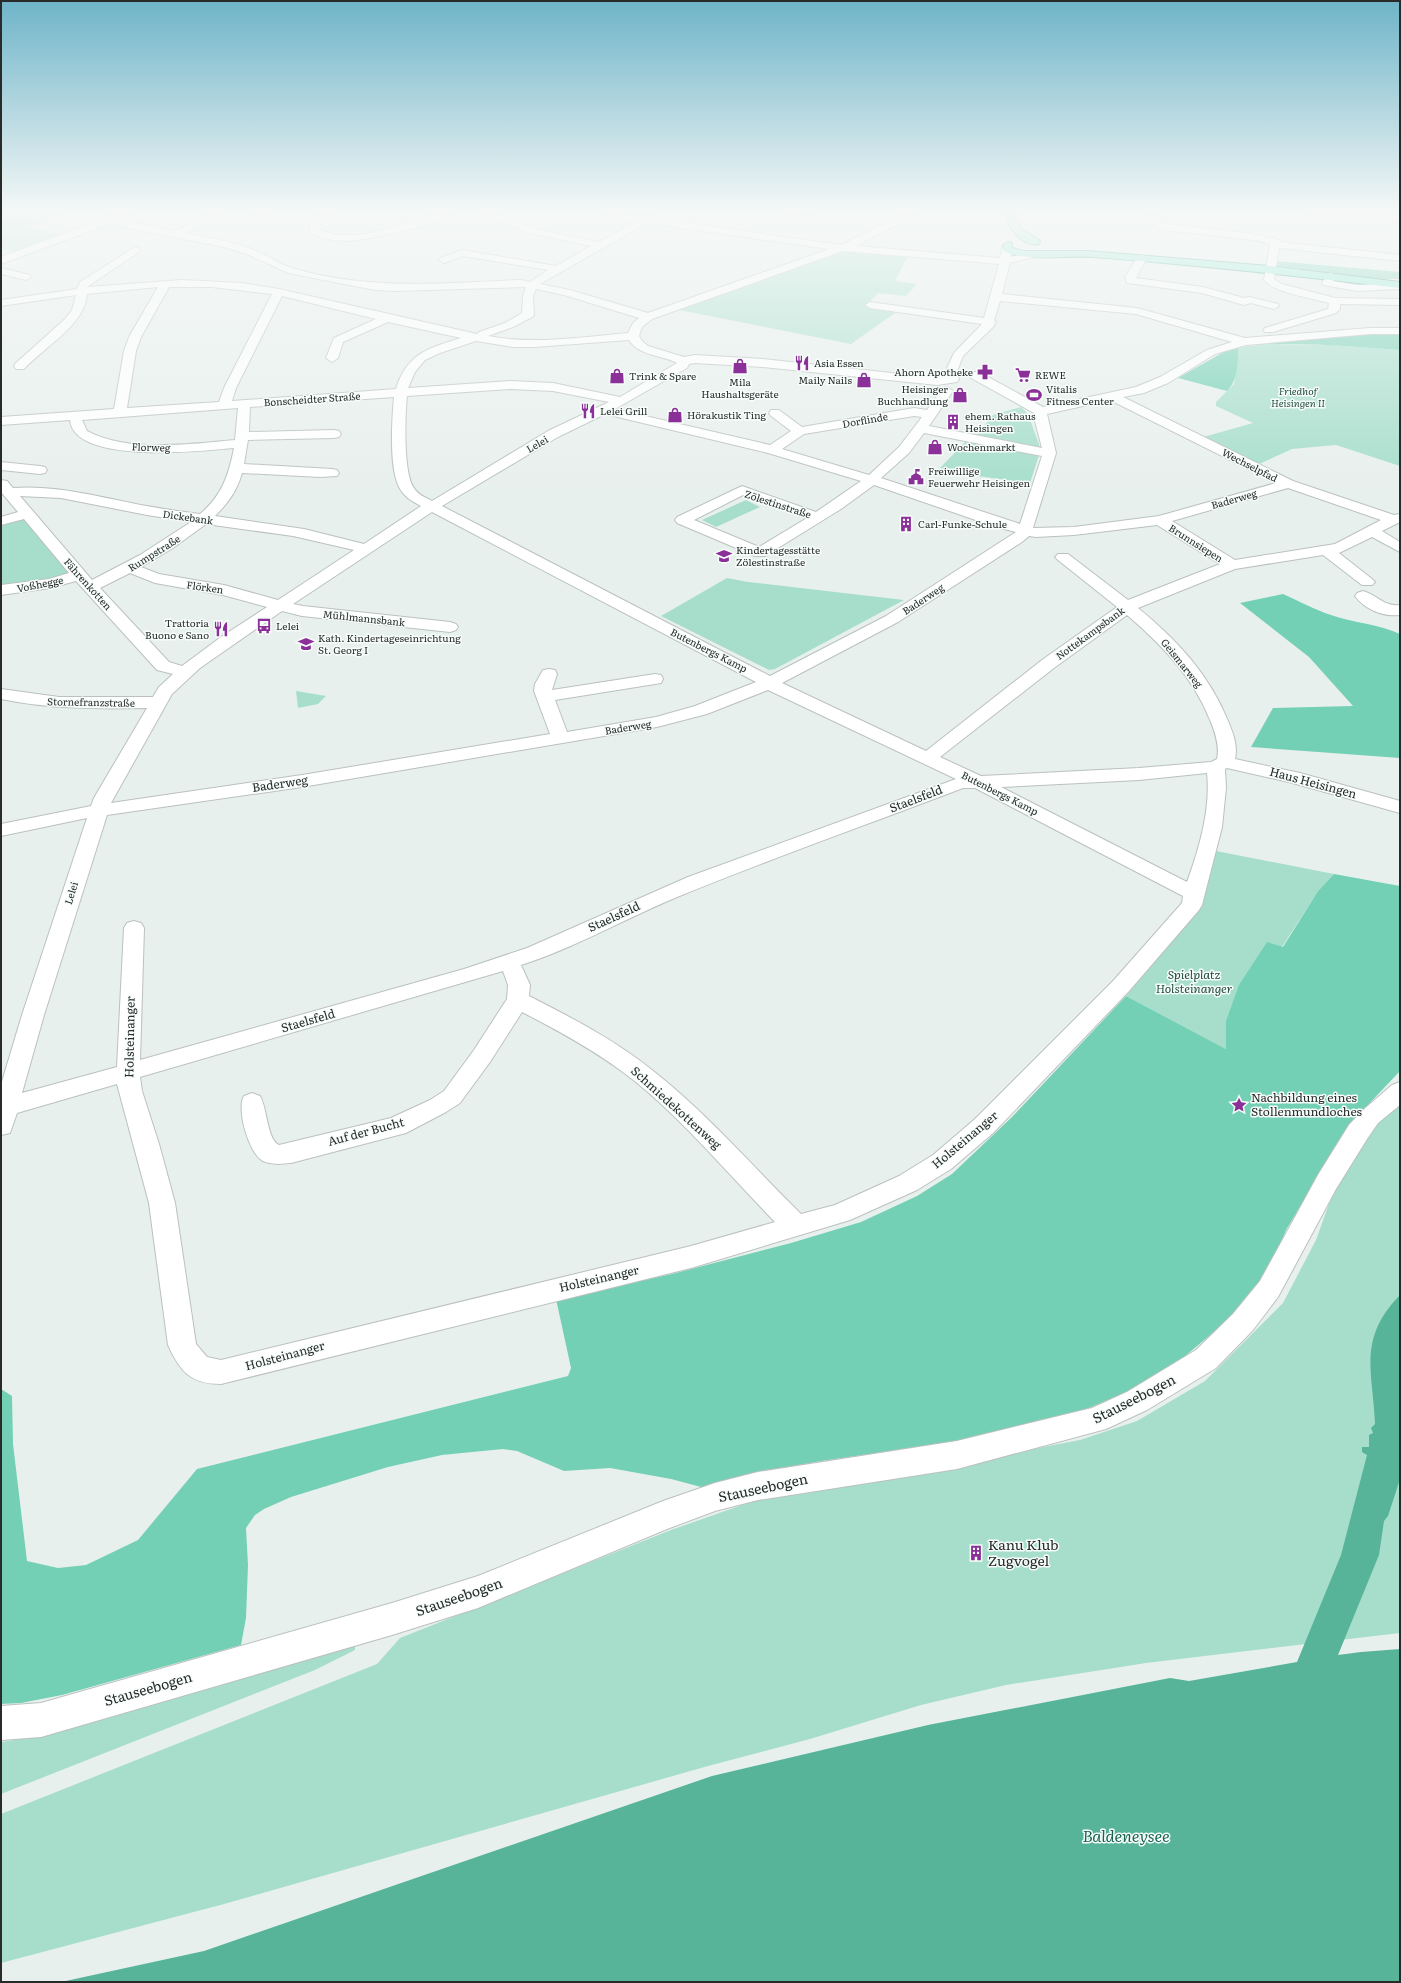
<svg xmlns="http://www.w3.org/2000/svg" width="1401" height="1983" font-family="Literata,serif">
<rect width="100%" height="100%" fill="#e8f0ed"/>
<g fill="#a6decb">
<polygon points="1,214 64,214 27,227 65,235 18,252 1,249"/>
<polygon points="841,250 909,254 895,281 917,284 906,296 878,293 866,306 898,311 851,344 679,310"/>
<polygon points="1272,344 1330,345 1400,350 1400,466 1336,445 1292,449 1257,465 1200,438 1253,423 1216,406 1216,402 1234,384 1238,347"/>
<polygon points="1021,407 1028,414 1040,447 976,436 993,415"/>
<polygon points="966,441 1039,455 1030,483 948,472 949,470 940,468"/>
<polygon points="746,500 760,507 716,527 702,520"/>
<polygon points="27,514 79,575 1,589 1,521"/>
<polygon points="727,578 748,582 904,600 775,669 769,670 661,616"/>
<polygon points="296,691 326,696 318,704 298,708"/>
<polygon points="1211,850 1334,874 1318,891 1282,947 1226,1021 1226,1049 1126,996 1198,910"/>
<polygon points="1400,1105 1400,1633 1146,1663 1006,1685 921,1705 810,1739 708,1766 224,1904 1,1963 1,1814 377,1664 400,1638 671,1530 762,1498 940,1467 1080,1440 1137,1421 1205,1381 1283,1303 1316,1240 1335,1187 1373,1128"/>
<polygon points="355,1643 355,1650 315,1670 1,1794 1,1742 47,1735"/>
</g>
<g fill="#74d0b4">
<polygon points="1275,261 1400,272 1400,279 1376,279 1273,265"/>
<path d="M1369 333 1400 334V350C1347 346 1293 341 1240 346L1247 344Z"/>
<path d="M1238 347C1238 362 1238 380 1227 391L1178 378 1229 349Z"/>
<path d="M1283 594C1299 601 1315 610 1331 615 1354 623 1379 624 1400 634V758L1251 747 1273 708 1353 706 1309 657 1240 603Z"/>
<polygon points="1334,874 1400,886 1400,1071 1348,1126 1286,1230 1276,1255 1257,1286 1222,1325 1184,1357 1141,1386 1077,1413 975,1439 821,1461 755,1473 705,1488 671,1479 610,1468 564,1471 517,1451 503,1449 442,1455 388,1467 291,1497 264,1509 255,1515 246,1528 248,1565 246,1618 241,1645 62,1695 21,1703 1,1704 1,1389 12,1396 13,1444 27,1561 58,1568 86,1565 138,1540 197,1469 568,1376 571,1368 556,1299 672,1274 791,1243 861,1222 917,1196 952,1174 1012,1117 1126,996 1226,1049 1226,1021 1239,985 1267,942 1283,947 1318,891"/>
</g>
<path fill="#57b499" d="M1400 1295V1479L1388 1516 1384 1521 1379 1555 1338 1655 1361 1652 1400 1649V1982H61L204 1951 712 1776 928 1725 1170 1678 1189 1681 1297 1662 1341 1555 1367 1455 1362 1452V1447H1369V1435L1373 1433 1371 1428 1375 1424C1373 1372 1357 1339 1400 1295Z"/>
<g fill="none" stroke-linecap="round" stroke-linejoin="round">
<defs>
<g id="minor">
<path d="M117 214 129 215 119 220 175 231 207 214H220L186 233C209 238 232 241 254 250 267 255 279 264 292 268 368 291 443 283 521 280L530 282 548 270 463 256 444 263 439 260 440 258 462 250 556 266 591 246 529 233 484 214H498L535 229 599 242 636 222 609 216 607 214C620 214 638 218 649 215L653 218 841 245 904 214H917L856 246 1000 258 1002 249 1007 246 1012 249 1011 257 1030 252 1035 255 1034 257 1010 263 1002 294 1137 308 1245 338 1370 328H1400V334H1370L1246 345 1215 354 1168 383 1144 393 1123 397 1293 481 1394 515 1400 514V522L1382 531 1400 542V552L1372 537 1339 553 1372 579 1375 582 1372 585H1362L1323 555 1235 569 1138 608C1176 639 1209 674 1228 721 1233 733 1238 745 1235 759L1300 773 1400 801V813L1289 782 1227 768 1225 769 1226 788 1222 827 1202 905 1199 910 1129 991 993 1133 951 1169 917 1190 850 1220 691 1268 221 1384C190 1384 180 1371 168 1345L149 1203 117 1084 17 1113 10 1133 1 1135V1085L22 1015 87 818 1 836V824L91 806 94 798 147 708C98 709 49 709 1 699V689L59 697H153L159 687 173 674 157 670 76 581 50 588 1 595V585L49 579 69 573 24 519 1 525V517L18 512 1 492V480L7 481 13 488C53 485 92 495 131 503 154 508 177 511 200 514 222 496 229 474 234 448 202 451 74 465 70 420L1 425V417L114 409 124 351 129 337 158 287 87 294C86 324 43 348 24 369H16L14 366 16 363 65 319 72 310 76 295 1 306V300L77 289 80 282 135 247 139 248 140 250 139 252 87 287 182 280 242 283 279 289 477 334 479 332 505 323 522 313 523 296 526 287 396 291 375 290 288 273 247 254 224 247 109 224 1 264V257ZM647 223 829 249 648 313 570 290 540 284ZM843 251 999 264 984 318 870 302 865 305 870 308 982 324 954 353 947 368 953 372 957 371 963 356 993 327 996 322 994 320 1000 301 1136 314 1232 342 1207 350 1160 377 1136 387 1043 407 979 372H971L969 375 971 378 1034 413 1035 421 1042 448 929 426 953 391 947 387 943 388 927 410 914 408 802 427 779 410H771L769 413 771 416 791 431 770 445 615 409 687 368 689 364 695 363 763 367 937 385 957 382 959 379 957 376 910 375 763 359 695 355 684 357 648 346 642 341 639 336 642 327 652 319ZM169 287H212L272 294 224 388 219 402 127 408 136 351 141 337ZM536 289 564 295 639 318 633 323 628 333C582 337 534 345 488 336L513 327 532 317 534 315 533 296ZM282 296 376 319 334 338 326 358 332 362 338 358 343 342 388 322 461 338C429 348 407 353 396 389L232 401 236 388ZM629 340C639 356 662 355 677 363L620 397 553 383 510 381 408 388 415 372 425 360 440 353 476 341 513 347H534ZM510 389 553 391 609 402 548 431 432 501C425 497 418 495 414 488 403 473 405 415 407 396ZM394 397C392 419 389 467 399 487 404 497 412 501 421 506L364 544 304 529 215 516C228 503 237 491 242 473L320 477 337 476 339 473 337 470 332 469 244 464 248 440 334 438 339 437 341 434 339 431 334 430 249 432 250 407ZM1110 400 1276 483 1159 516 1074 527 1033 528 1056 453 1047 414ZM238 408 235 440C190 444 128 453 87 431L82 420ZM605 414 768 453 861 481 816 512 742 486 677 517 675 520 677 523 755 556H765L841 509 874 485 996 527 1016 532 886 616 770 676 442 506 558 437ZM914 416 922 417 899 447 869 475 782 449 804 434ZM924 433 1042 456 1020 524 881 478 909 453ZM1288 488 1381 520 1335 544 1235 560 1172 521ZM743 495 807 518 759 547 694 520ZM20 496 61 498 147 515 191 522 140 555 92 580ZM432 512 756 682 695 706 656 717 567 732 555 700 655 684 661 683 663 679 661 675 655 674 552 690 557 674 555 670 549 669 543 670 535 684 534 691 550 734 302 775 111 803 172 694 200 668 282 611 302 616 450 632 456 630 458 627 456 624 450 622 303 606 293 604ZM206 524 293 536 354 550 278 600 224 585 159 574 141 567 173 548ZM1157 525 1220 564 1128 600 1068 554H1058L1055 557 1058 560 1117 607 1042 660 926 751 782 683 898 622 1022 542 1029 536 1036 537 1074 535ZM130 573 155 583 223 595 267 607 221 637 182 666 169 662 100 588ZM1127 615C1162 645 1193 677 1210 720 1215 732 1220 746 1217 759L1211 762 1139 768 981 776 940 757 1054 668ZM768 690 956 779 688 877 527 948 464 969 140 1060 144 928 141 923 134 921 127 923 124 928 117 1067 22 1093 44 1015 107 815 302 787 657 727 707 714ZM1207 773C1211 809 1199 849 1187 882L1001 787 1139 780ZM963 788H975L1183 896 1182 903 1113 981 975 1119 933 1155 899 1176 835 1205 801 1214C752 1166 707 1113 652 1070 615 1040 572 1018 529 996L530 985 521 965C577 947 628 917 682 895 775 857 869 824 963 788ZM503 971 508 985 507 999 474 1050 444 1091 430 1100 391 1118 279 1145C267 1140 267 1107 260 1096L252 1093 244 1096C236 1109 249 1154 263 1161 273 1165 281 1164 291 1163L406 1133 446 1112 460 1103 490 1062 522 1012C561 1032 601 1054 636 1082 687 1124 729 1175 775 1222L691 1246 221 1360 207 1357 196 1344 175 1203 159 1144 142 1091 140 1077Z"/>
<polygon points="255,214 268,214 252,223 246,223 244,221"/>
<path d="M320 214H330L319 226 320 230C367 248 406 214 450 214 438 226 363 241 345 241 333 241 323 238 312 234L309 226Z"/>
<polygon points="787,214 808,214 810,216 805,219 789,216"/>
<path d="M1146 214H1156L1161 222 1166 224 1255 234 1279 240 1280 242 1400 255V261L1279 248 1274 279 1282 284 1335 298 1400 299V305L1340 304V309L1336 313 1273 332H1265L1263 330 1265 328 1328 309 1329 303C1313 298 1274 293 1264 280L1270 244 1255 240 1164 230 1155 226Z"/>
<polygon points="1311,214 1400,215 1400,221 1315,218 1312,217"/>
<polygon points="1142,255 1147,258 1136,278 1203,287 1244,298 1250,297 1278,304 1279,306 1274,309 1251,303 1244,305 1202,293 1127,283 1125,277 1138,256"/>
<polygon points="1,268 30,275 31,277 26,280 1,274"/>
<polygon points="1331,273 1336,276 1333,281 1357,285 1400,283 1400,289 1357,291 1323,285 1322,283 1327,274"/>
<polygon points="1,462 40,466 45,467 47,470 45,473 40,474 1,470"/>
<path d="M1363 591C1377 595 1384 607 1400 605V615C1384 617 1365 610 1355 596L1357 593Z"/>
<polygon points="1400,1082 1400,1105 1378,1123 1367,1139 1336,1189 1278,1297 1253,1330 1216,1368 1147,1410 1106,1429 957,1469 758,1500 715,1511 667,1529 478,1608 392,1635 41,1737 1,1740 1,1706 41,1703 392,1603 478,1576 663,1501 715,1483 758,1472 957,1441 1092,1408 1127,1392 1196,1350 1233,1314 1260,1281 1318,1175 1349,1125 1362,1111 1392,1085"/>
</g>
<g id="major">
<path d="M1004 214H1014L1022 229 1039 240 1040 242 1039 244C1023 248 1008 227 1004 214Z"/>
<path d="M1008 242 1012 243V248L1024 251H1088L1270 266 1400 282V288C1298 276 1196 265 1093 257 1067 255 1026 262 1003 251V245Z"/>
</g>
</defs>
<use href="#minor" stroke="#bac1bf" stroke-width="2"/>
<use href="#major" stroke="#369c82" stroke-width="2"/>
<use href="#minor" fill="#fff" fill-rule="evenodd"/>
<use href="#major" fill="#8be8d1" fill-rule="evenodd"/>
</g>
<linearGradient id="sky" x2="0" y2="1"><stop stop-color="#6eb4c8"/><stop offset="0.43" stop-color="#f5f8f7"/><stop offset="1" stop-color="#f5f8f7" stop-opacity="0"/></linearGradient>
<rect width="1401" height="492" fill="url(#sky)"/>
<defs>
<symbol id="restaurant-bare" viewBox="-9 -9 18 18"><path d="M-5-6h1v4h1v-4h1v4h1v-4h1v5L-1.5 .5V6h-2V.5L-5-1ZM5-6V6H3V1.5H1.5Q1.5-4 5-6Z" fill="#8b2f99" stroke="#f6fdfa" stroke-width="2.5" paint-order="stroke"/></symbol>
<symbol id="shop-bare" viewBox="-9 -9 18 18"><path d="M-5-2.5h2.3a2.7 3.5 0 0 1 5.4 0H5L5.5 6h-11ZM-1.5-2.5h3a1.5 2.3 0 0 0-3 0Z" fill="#8b2f99" stroke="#f6fdfa" stroke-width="2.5" paint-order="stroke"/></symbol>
<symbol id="pharmacy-bare" viewBox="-9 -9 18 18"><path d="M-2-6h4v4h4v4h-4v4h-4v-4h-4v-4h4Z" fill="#8b2f99" stroke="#f6fdfa" stroke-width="2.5" paint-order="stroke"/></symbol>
<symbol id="supermarket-bare" viewBox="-9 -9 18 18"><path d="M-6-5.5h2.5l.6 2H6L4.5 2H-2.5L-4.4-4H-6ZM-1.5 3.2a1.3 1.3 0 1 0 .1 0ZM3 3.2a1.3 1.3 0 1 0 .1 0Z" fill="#8b2f99" stroke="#f6fdfa" stroke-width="2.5" paint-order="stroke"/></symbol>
<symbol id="stadium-bare" viewBox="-9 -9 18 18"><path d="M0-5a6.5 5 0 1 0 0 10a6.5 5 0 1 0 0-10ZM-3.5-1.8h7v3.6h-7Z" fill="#8b2f99" stroke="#f6fdfa" stroke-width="2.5" paint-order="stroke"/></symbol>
<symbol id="building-bare" viewBox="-9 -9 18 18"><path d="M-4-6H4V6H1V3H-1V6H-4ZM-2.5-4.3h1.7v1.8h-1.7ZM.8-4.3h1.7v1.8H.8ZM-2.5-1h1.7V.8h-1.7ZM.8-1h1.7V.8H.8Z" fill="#8b2f99" stroke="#f6fdfa" stroke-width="2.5" paint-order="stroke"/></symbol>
<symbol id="civic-bare" viewBox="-9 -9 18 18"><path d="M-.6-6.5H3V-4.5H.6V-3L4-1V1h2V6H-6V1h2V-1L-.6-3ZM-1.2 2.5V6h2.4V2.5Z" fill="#8b2f99" stroke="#f6fdfa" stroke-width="2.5" paint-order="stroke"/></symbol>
<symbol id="school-bare" viewBox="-9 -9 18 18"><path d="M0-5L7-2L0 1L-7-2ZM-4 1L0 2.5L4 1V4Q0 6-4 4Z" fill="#8b2f99" stroke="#f6fdfa" stroke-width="2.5" paint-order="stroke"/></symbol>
<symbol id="bus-bare" viewBox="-9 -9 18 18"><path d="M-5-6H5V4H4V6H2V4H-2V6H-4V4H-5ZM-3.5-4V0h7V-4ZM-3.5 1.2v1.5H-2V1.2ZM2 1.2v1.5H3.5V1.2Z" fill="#8b2f99" stroke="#f6fdfa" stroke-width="2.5" paint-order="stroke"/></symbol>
<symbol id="sight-bare" viewBox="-9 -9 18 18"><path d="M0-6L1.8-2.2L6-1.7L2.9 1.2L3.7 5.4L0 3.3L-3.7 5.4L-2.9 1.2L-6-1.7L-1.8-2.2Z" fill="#8b2f99" stroke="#f6fdfa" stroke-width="2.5" paint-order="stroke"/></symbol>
</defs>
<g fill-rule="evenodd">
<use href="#restaurant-bare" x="791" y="352" width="22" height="22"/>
<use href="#shop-bare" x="729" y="355" width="22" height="22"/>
<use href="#pharmacy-bare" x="974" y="361" width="22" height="22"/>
<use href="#supermarket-bare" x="1012" y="364" width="22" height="22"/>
<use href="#shop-bare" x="606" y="365" width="22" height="22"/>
<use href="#shop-bare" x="853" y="369" width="22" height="22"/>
<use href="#shop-bare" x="949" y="384" width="22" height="22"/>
<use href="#stadium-bare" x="1023" y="384" width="22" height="22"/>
<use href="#restaurant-bare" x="577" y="400" width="22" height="22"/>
<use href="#shop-bare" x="664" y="404" width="22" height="22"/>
<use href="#building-bare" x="942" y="411" width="22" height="22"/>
<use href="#shop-bare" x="924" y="436" width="22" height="22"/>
<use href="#civic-bare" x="905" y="466" width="22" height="22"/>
<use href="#building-bare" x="895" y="513" width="22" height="22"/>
<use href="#school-bare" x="713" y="545" width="22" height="22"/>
<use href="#bus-bare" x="253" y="615" width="22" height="22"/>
<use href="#restaurant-bare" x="210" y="618" width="22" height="22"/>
<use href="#school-bare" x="295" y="633" width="22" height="22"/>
<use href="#sight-bare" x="1228" y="1094" width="22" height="22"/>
<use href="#building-bare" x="965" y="1542" width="22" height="22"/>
</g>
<g text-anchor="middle" stroke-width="3" stroke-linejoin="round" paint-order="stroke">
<g font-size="10" fill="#282b2a" stroke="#f6fdfa" text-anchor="start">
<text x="814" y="367">Asia Essen</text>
<text x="973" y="376" text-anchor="end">Ahorn Apotheke</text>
<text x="1035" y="379">REWE</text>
<text x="629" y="380">Trink &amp; Spare</text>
<text x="852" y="384" text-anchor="end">Maily Nails</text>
<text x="740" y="386" text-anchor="middle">Mila<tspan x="740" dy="12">Haushaltsgeräte</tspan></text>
<text x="948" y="393" text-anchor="end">Heisinger<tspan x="948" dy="12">Buchhandlung</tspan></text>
<text x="1046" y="393">Vitalis<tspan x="1046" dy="12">Fitness Center</tspan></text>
<text x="600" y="415">Lelei Grill</text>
<text x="687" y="419">Hörakustik Ting</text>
<text x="965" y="420">ehem. Rathaus<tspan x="965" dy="12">Heisingen</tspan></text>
<text x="947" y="451">Wochenmarkt</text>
<text x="928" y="475">Freiwillige<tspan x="928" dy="12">Feuerwehr Heisingen</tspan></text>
<text x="918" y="528">Carl-Funke-Schule</text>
<text x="736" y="554">Kindertagesstätte<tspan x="736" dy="12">Zölestinstraße</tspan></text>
<text x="209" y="627" text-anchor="end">Trattoria<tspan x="209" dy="12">Buono e Sano</tspan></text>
<text x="276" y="630">Lelei</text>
<text x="318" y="642">Kath. Kindertageseinrichtung<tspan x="318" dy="12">St. Georg I</tspan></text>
</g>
<g font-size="10" font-style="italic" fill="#244d41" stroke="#f6fdfa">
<text x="1298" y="395">Friedhof<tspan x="1298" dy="12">Heisingen II</tspan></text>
</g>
<g font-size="10" fill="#282b2a" stroke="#f6fdfa">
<text transform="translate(312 399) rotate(-4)" y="4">Bonscheidter Straße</text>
<text transform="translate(865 420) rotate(-10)" y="4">Dorflinde</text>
<text transform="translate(537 444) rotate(-30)" y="4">Lelei</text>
<text transform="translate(151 447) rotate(2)" y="4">Florweg</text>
<text transform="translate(1250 465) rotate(27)" y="4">Wechselpfad</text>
<text transform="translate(1234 499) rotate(-16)" y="4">Baderweg</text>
<text transform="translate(778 504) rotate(18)" y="4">Zölestinstraße</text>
<text transform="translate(188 517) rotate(8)" y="4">Dickebank</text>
<text transform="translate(1196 543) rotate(32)" y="4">Brunnsiepen</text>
<text transform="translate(154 553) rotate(-32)" y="4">Rumpstraße</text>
<text transform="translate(40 584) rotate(-11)" y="4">Voßhegge</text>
<text transform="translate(88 584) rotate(48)" y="4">Fährenkotten</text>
<text transform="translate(205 587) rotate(8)" y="4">Flörken</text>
<text transform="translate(923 599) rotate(-33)" y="4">Baderweg</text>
<text transform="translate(364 618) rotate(6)" y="4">Mühlmannsbank</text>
<text transform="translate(1090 633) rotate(-36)" y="4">Nottekampsbank</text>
<text transform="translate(709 650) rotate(27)" y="4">Butenbergs Kamp</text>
<text transform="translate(1182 663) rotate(51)" y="4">Geismarweg</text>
<text transform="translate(91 702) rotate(1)" y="4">Stornefranzstraße</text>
<text transform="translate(628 727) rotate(-9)" y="4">Baderweg</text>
<text transform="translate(1000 793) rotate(27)" y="4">Butenbergs Kamp</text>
<text transform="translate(71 893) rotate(-73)" y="4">Lelei</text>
</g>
<g font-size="12" fill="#282b2a" stroke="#f6fdfa">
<text transform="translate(1313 783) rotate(15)" y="4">Haus Heisingen</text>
<text transform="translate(280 784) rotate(-8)" y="4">Baderweg</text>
<text transform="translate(916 799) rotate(-21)" y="4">Staelsfeld</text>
<text transform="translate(614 917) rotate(-25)" y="4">Staelsfeld</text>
<text transform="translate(308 1021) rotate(-16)" y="4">Staelsfeld</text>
<text transform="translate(130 1037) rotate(-89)" y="4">Holsteinanger</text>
<text transform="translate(676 1108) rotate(42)" y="4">Schmiedekottenweg</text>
<text transform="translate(366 1132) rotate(-15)" y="4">Auf der Bucht</text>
<text transform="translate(965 1140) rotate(-40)" y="4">Holsteinanger</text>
<text transform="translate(599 1279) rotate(-13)" y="4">Holsteinanger</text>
<text transform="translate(285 1356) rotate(-15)" y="4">Holsteinanger</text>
</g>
<g font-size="12" font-style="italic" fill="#244d41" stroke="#f6fdfa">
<text x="1194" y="979">Spielplatz<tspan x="1194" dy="14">Holsteinanger</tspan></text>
</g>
<g font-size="12" fill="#282b2a" stroke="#f6fdfa" text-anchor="start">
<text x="1251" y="1102">Nachbildung eines<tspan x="1251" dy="14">Stollenmundloches</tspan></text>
</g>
<g font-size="14" fill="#282b2a" stroke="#f6fdfa">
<text transform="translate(1134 1399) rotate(-27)" y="5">Stauseebogen</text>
<text transform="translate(763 1488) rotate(-12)" y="5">Stauseebogen</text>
<text transform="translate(459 1597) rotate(-19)" y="5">Stauseebogen</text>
<text transform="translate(148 1689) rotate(-16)" y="5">Stauseebogen</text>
</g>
<g font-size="14" fill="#282b2a" stroke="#f6fdfa" text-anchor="start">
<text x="988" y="1550">Kanu Klub<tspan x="988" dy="16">Zugvogel</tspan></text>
</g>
<g font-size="16" font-style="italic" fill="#1a6350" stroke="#f6fdfa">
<text x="1126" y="1842">Baldeneysee</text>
</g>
</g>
<rect width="1401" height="1983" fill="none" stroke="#282b2a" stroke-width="4"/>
</svg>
